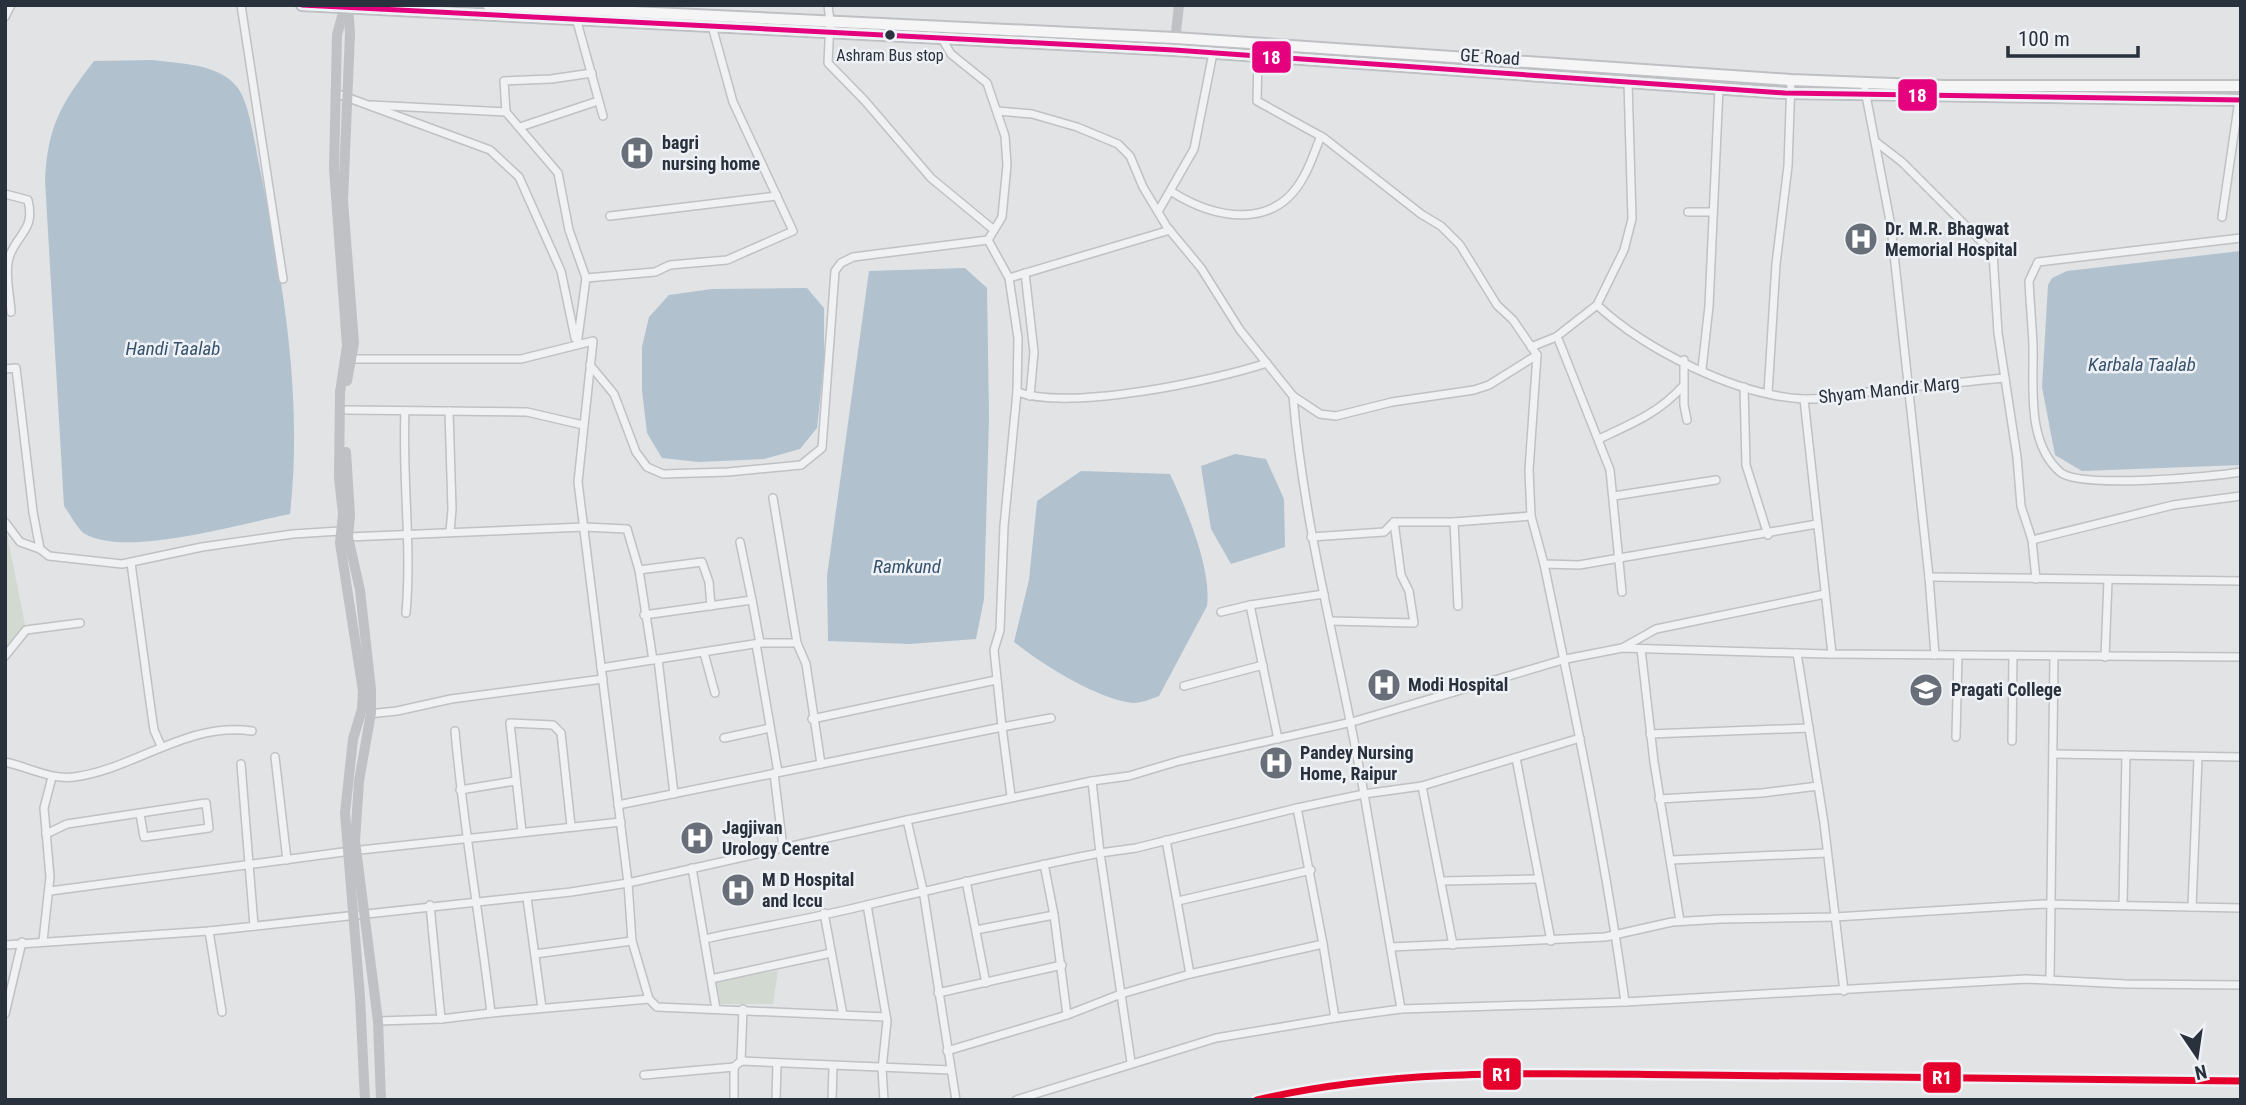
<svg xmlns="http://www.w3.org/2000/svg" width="2246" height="1105" font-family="'Roboto Condensed',sans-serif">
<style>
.green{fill:#d2d9d1}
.water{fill:#b1c1ce}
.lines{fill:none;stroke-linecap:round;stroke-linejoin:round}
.street-casing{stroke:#bfc1c3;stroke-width:10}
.primary-casing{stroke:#bec0c3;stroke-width:14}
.street{stroke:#f0f1f2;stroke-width:7}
.secondary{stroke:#bfc1c5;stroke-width:10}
.primary{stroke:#f5f5f6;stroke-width:10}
.bus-1-casing{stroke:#eef1f5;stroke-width:10}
.bus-1{stroke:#e5007d;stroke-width:5}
.rail-1-casing{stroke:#eef1f5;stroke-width:12}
.rail-1{stroke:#e4002b;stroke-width:7}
.bus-dot{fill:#29313d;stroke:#eef1f5;stroke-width:2.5}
.labels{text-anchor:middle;stroke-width:5;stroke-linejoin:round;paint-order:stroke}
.bus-label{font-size:16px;fill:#29313d;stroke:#eef1f5}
.street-label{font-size:18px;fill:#29313d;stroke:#eef1f5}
.poi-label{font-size:18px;font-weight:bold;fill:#29313d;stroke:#eef1f5;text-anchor:start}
.water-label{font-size:19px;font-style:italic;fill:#37526d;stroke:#eef1f5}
.line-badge{stroke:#eef1f5;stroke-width:2.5}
.badge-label{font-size:19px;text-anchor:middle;font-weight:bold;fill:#fff}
</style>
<rect width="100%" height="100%" fill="#e1e3e5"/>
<!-- green -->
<g class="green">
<polygon points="5,524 26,630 5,662"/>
<polygon points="778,970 773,1004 720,1004 717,983"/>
</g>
<!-- water -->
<g class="water">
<path d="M153 60C180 64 218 63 237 87 249 101 255 145 259 164 283 280 303 396 290 514 243 523 129 557 87 535 78 531 70 514 64 506L45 180C48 125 61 104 94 61Z"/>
<polygon points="2241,251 2241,465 2082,471 2055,455 2042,387 2048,285 2052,278 2067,271"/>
<polygon points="965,268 987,288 989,418 984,599 976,639 910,644 828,641 827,576 869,271"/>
<polygon points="807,288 824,308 824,363 817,428 800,449 764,459 699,462 662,458 647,433 642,390 642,347 649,317 669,295 712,289"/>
<polygon points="1235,454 1266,459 1284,499 1285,547 1231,564 1211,529 1201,466"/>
<path d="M1081 471 1170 474C1186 508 1212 569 1207 606L1159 696C1151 699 1142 703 1133 703 1099 700 1041 664 1014 642L1029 580 1037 501Z"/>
</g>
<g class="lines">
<defs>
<g id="street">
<polyline points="241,5 283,279"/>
<polyline points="828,5 830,21 828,63 865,101 931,178 994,230"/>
<polyline points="5,17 11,5"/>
<polyline points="576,18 603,116"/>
<polyline points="941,37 951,54 987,83 1005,136 1007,165 1002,217 988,240 1009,278 1018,338 1017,392 1004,526 1000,630 994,650 1002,727 1051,718"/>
<polyline points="1865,90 1891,226 1929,577 1935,655"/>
<polyline points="338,94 490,150 519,177 561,271 575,338"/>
<polyline points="371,105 506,112 558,173 569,230 586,278"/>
<polyline points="997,111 1032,114 1077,127 1118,144 1130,156 1143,187 1167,227 1201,268 1240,330 1293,396 1320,414 1336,416 1392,402 1474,390 1489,385 1537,355 1513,320 1497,305 1460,245 1441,226 1421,214 1324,138 1257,101 1258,56"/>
<polyline points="506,112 504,81 551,79 592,73"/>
<polyline points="520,127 598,101"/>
<polyline points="1876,142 1902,162 1993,253 1998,333 2017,457 2021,506 2032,540 2036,579"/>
<path d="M1172 192C1215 219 1275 231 1304 176 1311 164 1315 150 1321 136"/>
<path d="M5 194 28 200C35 230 19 232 10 255 4 269 10 296 11 312"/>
<polyline points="1159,210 1194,149 1213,53"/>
<polyline points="1688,212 1712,212"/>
<polyline points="610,216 777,196"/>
<polyline points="2222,217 2239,100"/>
<path d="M2241 238 2038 262 2029 281C2030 302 2032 324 2033 345 2034 386 2026 442 2060 472 2079 489 2212 477 2241 472"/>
<polyline points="1025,273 1034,352 1030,396"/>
<polyline points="1009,278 1170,230"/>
<path d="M1597 305C1646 350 1735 395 1803 399 1828 400 1853 393 1877 391 1920 386 1962 382 2005 378"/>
<polyline points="1559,341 1610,470 1622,592"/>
<polyline points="577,345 586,278 655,272 670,265 727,260 793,231 733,102 712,26"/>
<polyline points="1531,347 1556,337 1597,305 1624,250 1632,219 1628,82"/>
<polyline points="1537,355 1529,470 1531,516 1544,564 1579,565 1817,524"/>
<polyline points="347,359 521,359 593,341 578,482 628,883 632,941 649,999"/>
<polyline points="1684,360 1684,405 1687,420"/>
<polyline points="590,365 614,394 636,452 647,467 663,474 728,472 801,465 822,448 835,271 841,263 853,257 988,240"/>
<polyline points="5,369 16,368 33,512 40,549"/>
<polyline points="1702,369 1709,306 1719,88"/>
<polyline points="1744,387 1746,465 1768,535"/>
<path d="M1017 392C1071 411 1212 381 1267 363"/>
<polyline points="1768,393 1776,264 1788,166 1791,80"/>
<path d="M1293 396C1304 531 1341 661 1364 794L1422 786 1580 738"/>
<polyline points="1804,399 1832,654"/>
<polyline points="347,410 527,412 583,425"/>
<path d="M405 411C402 479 412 545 406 613"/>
<polyline points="449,411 452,509 450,532"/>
<path d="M1599 439C1631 424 1659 413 1683 386"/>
<polyline points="1614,496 1716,480"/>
<polyline points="5,522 20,542 40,549 49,556 122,564 202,547 293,534 340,531 348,537 584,527 627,529 639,570"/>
<polyline points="1311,537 1384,532 1394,522 1454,522"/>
<polyline points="2032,540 2173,505 2241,496"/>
<polyline points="740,542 752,600"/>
<polyline points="131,563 149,695 154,730 161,746"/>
<polyline points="1929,577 2241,581"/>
<polyline points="1458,606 1454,522 1531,516"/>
<polyline points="1221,612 1250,605"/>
<polyline points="644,615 752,600 760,643"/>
<polyline points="1330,621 1414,623 1409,591 1401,575 1394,522"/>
<polyline points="756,644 778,772"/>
<polyline points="1624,647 1656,629 1825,594"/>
<polyline points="1641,649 1654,762 1680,921"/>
<polyline points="704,653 715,693"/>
<polyline points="1797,653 1824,823 1844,991"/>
<polyline points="5,656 26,630 80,623"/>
<polyline points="2105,657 2108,580"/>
<polyline points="658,659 674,794"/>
<polyline points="653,660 639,570 702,562 709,582 711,606"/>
<polyline points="601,668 760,643 797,643"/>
<polyline points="1184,686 1263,665"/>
<polyline points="368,714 397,711 451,699 603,679"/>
<polyline points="812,719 996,680"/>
<path d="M455 731C463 825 480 919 491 1013L649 999 657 1007 886 1017"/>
<polyline points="1650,734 1809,728"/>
<polyline points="1956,737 1958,655"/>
<polyline points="724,738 770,728"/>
<polyline points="1278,739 1250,605 1324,594"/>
<polyline points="2012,741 2013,655"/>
<polyline points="2053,754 2241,757"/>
<polyline points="275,757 287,860"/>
<polyline points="1516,758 1551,941"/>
<path d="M5 762C28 767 51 780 74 777 135 769 188 721 252 731"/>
<polyline points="241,764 254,926"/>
<polyline points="821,764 1002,727 1011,796"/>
<polyline points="774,773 783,848"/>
<polyline points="1092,781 1129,776 1179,761 1352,722 1566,659 1622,648 1826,654 2241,657"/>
<polyline points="1422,786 1453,945"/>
<polyline points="460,790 515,781"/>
<polyline points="1659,799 1762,793 1818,786"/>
<polyline points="618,805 821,764 806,664 797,643 773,498"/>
<polyline points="1297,808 1364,794 1401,1009"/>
<polyline points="522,832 510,723 553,725 561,733 571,826"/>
<polyline points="46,834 67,824 206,803 209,828 144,837 140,814"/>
<polyline points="1166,840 1190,974"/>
<polyline points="1671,860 1827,853"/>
<polyline points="1044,864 1054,915"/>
<polyline points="692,868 716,1009"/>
<polyline points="966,881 986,983"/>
<polyline points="1441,881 1539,879"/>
<polyline points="50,891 351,851 621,822"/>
<polyline points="527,898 542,1008"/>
<polyline points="1178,901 1311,870"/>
<polyline points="430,905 441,1019"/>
<polyline points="867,905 887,1021 882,1069 884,1100"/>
<polyline points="2123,905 2126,755"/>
<polyline points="2192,907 2198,758"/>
<polyline points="824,913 843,1015"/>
<polyline points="976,930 1054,915 1067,1015"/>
<polyline points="209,931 222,1012"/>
<path d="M704 939C759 927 816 918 871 904 947 886 1023 868 1100 853L1121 994 1190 974 1323 944 1297 808 1136 848 1100 853 1092 781 907 820 923 890 956 1100"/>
<polyline points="43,941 50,877 44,808 52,777"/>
<polyline points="1323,944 1335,1018"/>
<polyline points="5,945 209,931 571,892 628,883 907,820"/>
<polyline points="1391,947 1605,937 1672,922 1721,919 1835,917 2043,904 2241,908"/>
<polyline points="535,954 632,941"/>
<polyline points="711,979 831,953"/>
<polyline points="2050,980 2054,656"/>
<polyline points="938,993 1062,965"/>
<polyline points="1625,1002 2026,979 2126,984 2241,985"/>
<polyline points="5,1014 22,942"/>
<polyline points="378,1021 441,1019 491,1013"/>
<polyline points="947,1051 1067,1015 1121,994 1131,1062"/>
<polyline points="741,1061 743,1009"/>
<polyline points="644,1075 734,1067"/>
<polyline points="734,1100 734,1067 741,1061 950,1070"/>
<polyline points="776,1100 777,1063"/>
<polyline points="832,1100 833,1067"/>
<path d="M1016 1100 1216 1038 1335 1018 1401 1009 1625 1002C1605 855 1574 709 1544 564"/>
</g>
<g id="primary">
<polyline points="302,5 1174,50 1785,93 2241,100"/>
<polyline points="488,5 1175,38 1791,80 1944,86 2241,86"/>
</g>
</defs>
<!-- street casing -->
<use href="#street" class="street-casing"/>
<!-- primary casing -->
<use href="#primary" class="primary-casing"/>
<!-- street -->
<use href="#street" class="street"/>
<!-- secondary -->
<g class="secondary">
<polyline points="345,5 337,35 334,169 347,346 340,392 339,478 343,514 340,543 363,691 362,709 353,739 345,813 360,997 365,1100"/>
<polyline points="1174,50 1179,5"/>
<polyline points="347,381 354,343 343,201 350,33 348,6"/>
<polyline points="346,452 350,515 348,537 360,590 371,689 371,713 359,781 355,841 378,1021 381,1100"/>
</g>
<!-- primary -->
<use href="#primary" class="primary"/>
<defs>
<polyline id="bus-1" points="302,5 1174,50 1785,93 2241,100"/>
</defs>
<!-- bus-1 casing -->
<use href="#bus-1" class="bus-1-casing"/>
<!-- bus-1 -->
<use href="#bus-1" class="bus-1"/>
<defs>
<path id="rail-1" d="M1257 1100C1401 1066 1554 1074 1700 1075 1880 1077 2061 1079 2241 1081"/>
</defs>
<!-- rail-1 casing -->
<use href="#rail-1" class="rail-1-casing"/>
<!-- rail-1 -->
<use href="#rail-1" class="rail-1"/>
</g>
<!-- icons -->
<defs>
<symbol id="hospital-disc" viewBox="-11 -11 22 22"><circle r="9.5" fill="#696f78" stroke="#eef1f5"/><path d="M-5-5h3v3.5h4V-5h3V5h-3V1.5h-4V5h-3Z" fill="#fff"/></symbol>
<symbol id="university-disc" viewBox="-11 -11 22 22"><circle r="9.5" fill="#696f78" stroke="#eef1f5"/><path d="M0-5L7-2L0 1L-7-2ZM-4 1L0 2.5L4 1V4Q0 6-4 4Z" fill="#fff"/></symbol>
</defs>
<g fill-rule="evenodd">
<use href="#hospital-disc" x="618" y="134" width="38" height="38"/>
<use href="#hospital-disc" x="1842" y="220" width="38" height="38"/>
<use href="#hospital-disc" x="1365" y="666" width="38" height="38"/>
<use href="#university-disc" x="1907" y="671" width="38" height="38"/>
<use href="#hospital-disc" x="1257" y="744" width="38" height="38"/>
<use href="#hospital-disc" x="678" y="819" width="38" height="38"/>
<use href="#hospital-disc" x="719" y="871" width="38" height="38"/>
</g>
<!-- markers -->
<circle class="bus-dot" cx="890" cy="35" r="6"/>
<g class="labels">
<!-- bus labels -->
<g class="bus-label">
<text x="890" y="61">Ashram Bus stop</text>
</g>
<!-- street labels -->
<g class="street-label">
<text transform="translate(1490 57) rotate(4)" y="6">GE Road</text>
<text transform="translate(1889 390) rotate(-6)" y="6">Shyam Mandir Marg</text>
</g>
<!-- poi labels -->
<g class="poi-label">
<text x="662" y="149">bagri<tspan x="662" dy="21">nursing home</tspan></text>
<text x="1885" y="235">Dr. M.R. Bhagwat<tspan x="1885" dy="21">Memorial Hospital</tspan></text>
<text x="1408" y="691">Modi Hospital</text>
<text x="1951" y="696">Pragati College</text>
<text x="1300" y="759">Pandey Nursing<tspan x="1300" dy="21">Home, Raipur</tspan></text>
<text x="722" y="834">Jagjivan<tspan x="722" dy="21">Urology Centre</tspan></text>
<text x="762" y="886">M D Hospital<tspan x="762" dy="21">and Iccu</tspan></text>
</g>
<!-- water labels -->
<g class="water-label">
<text x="173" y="355">Handi Taalab</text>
<text x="2142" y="371">Karbala Taalab</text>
<text x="907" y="573">Ramkund</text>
</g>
</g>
<g class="line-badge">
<rect x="1251" y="40" width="41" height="34" rx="7" fill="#e5007d"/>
<rect x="1897" y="78" width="41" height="34" rx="7" fill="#e5007d"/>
<rect x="1482" y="1057" width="40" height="34" rx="7" fill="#e4002b"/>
<rect x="1922" y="1061" width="40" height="33" rx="7" fill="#e4002b"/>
</g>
<g class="badge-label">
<text x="1271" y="64">18</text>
<text x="1917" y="102">18</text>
<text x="1502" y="1081">R1</text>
<text x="1942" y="1084">R1</text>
</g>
<!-- border -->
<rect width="2246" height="1105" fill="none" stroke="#29313d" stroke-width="14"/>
<!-- north arrow -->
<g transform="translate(2197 1056) rotate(167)" stroke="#eef1f5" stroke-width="5" paint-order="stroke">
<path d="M0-5L12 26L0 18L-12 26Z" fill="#29313d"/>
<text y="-10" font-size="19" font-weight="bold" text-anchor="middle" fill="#29313d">N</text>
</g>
<!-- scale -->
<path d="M2008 46v10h130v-10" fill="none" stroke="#29313d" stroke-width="3.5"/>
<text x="2018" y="46" font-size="21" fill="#29313d" stroke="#eef1f5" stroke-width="5" paint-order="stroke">100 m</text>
</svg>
